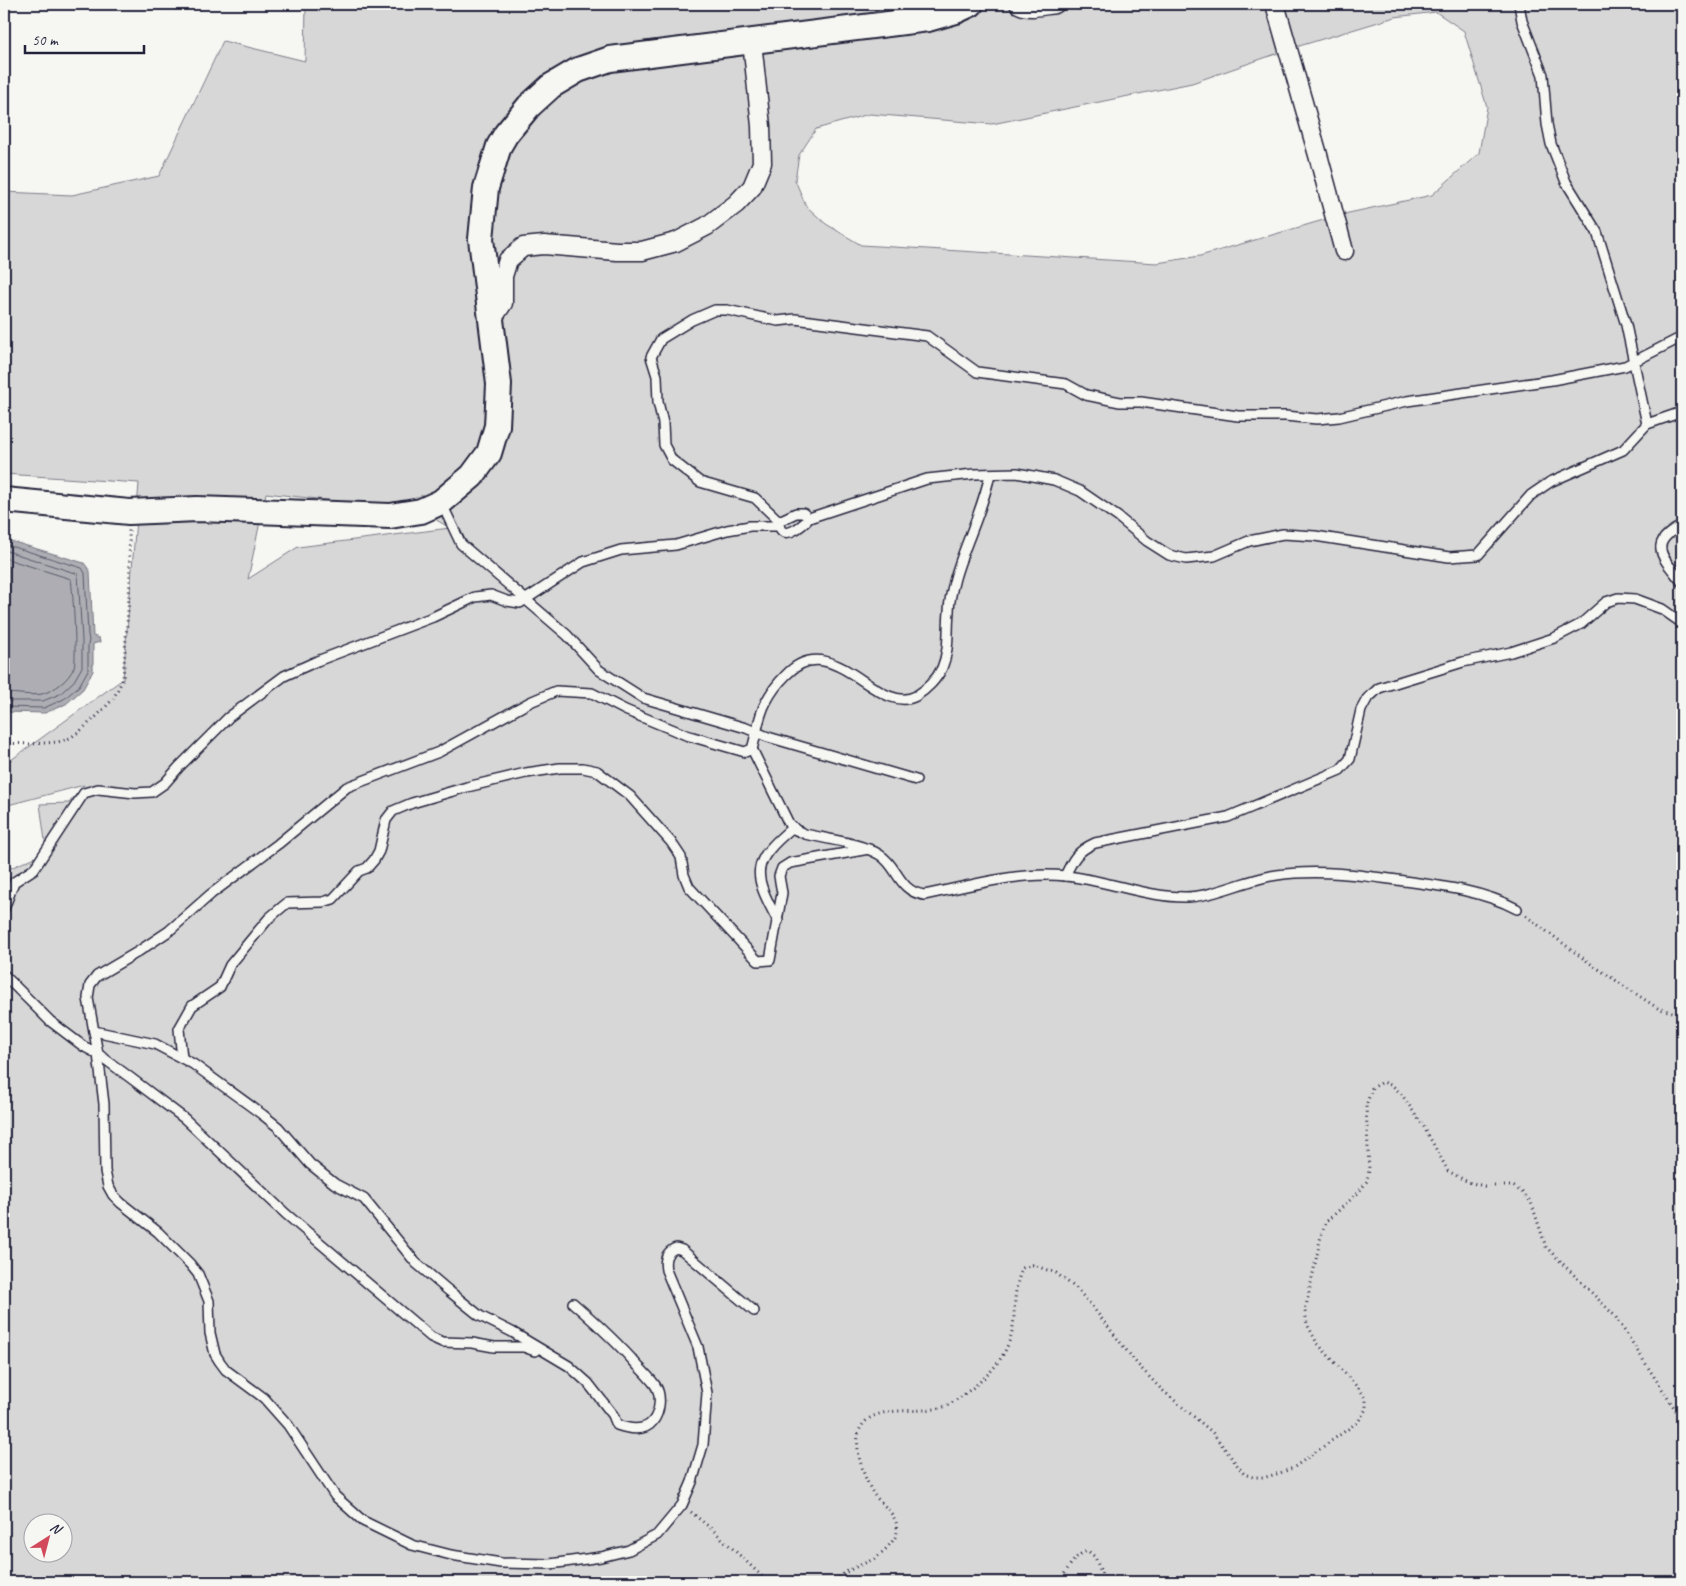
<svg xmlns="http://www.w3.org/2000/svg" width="1686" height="1586" font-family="Caveat,sans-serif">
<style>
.green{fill:#d7d7d7;stroke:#7c7c89;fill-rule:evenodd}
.water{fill:#adadb3;stroke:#757583}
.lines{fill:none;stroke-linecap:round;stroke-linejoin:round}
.shore{stroke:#5a5a6b;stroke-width:1}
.lane-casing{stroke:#22223b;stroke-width:12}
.street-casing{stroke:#22223b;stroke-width:21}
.secondary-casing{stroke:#22223b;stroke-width:28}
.path{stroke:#22223b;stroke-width:3;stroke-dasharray:1 4;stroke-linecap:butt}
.lane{stroke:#f6f6f2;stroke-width:9}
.street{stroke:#f6f6f2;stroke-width:18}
.secondary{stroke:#f6f6f2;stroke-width:24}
</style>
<rect width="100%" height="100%" fill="#f6f6f2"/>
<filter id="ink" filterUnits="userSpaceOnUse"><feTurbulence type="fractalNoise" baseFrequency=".02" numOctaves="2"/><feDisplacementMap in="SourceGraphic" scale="10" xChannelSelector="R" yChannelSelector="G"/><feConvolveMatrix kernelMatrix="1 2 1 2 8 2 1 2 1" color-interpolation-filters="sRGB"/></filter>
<g filter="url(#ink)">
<!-- green -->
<path class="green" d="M306 4H1682V1582H4V871L42 854 46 848 40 804 69 803 84 785 8 805 4 803V765L123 679 139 483 4 474V192L72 195 159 176 223 41 305 61ZM1436 12 1464 31 1487 107 1479 153 1432 195 1344 214 1200 256 1157 263 861 245 826 224 806 206 795 180 799 155 816 129 869 114 992 124 1192 83 1296 47 1395 17ZM266 493 421 511 450 528 298 547 248 579ZM32 1524H62V1554H32Z"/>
<!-- water -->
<polygon class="water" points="4,539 84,563 90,571 93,636 99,638 100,642 93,644 93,671 83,689 66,704 45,713 4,712"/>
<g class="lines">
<!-- shore -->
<g class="shore">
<polyline points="4,544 82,568 85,573 88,635 89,640 88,645 88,670 79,686 64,699 44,708 4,707"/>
<polyline points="4,550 78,574 82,640 82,667 74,681 60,694 43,701 4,701"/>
<path d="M4 558 71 579C73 590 77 659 74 667 69 680 55 690 42 694 31 696 16 693 4 693"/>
</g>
<defs>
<g id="lane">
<polyline points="1519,4 1522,21 1543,75 1547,124 1551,144 1566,182 1597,232 1626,325 1647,424"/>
<polyline points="441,502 461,544 567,635 599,670 643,698 746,728 768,737 916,780"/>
<path d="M796 513H803L809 518C802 527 779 544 779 521Z"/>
<polyline points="809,518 927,479 974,474 1017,473 1054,480 1080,491 1118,517 1147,541 1169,555 1186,559 1214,556 1249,541 1283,534 1315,536 1449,557 1478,555 1531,495 1550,482 1623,450 1647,424 1682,412"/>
<polyline points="779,521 755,498 700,482 672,460 664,445 663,423 658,402 657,376 651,357 661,339 692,320 715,310 727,310 778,321 795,319 927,336 977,372 1066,384 1086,395 1120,402 1141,402 1238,416 1285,416 1317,419 1339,417 1407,401 1552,380 1625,366 1682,337"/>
<path d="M1682 526C1645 543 1664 559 1682 582"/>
<path d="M752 749 789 824 796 830 805 834C826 839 861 843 880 855 898 866 898 891 924 895 970 886 1019 871 1066 876 1106 880 1145 897 1185 897 1214 897 1246 879 1277 875 1319 869 1362 875 1404 881 1442 886 1483 891 1517 909"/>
<path d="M1065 876C1073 859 1077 851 1095 843L1228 817 1340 770 1350 759 1361 710 1367 699 1379 688 1463 662 1511 652 1554 638 1581 624 1606 602 1618 598 1635 599 1662 609 1682 623"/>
<polyline points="4,909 14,882 34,869 84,793 98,789 135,793 152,792 165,783 179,767 229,717 284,676 317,661 433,617 475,597 491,595 507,601 520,603 583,562 621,550 676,545 727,530 750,526 779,526"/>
<path d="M778 921C752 873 750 863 793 827"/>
<polyline points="4,975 50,1021 83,1046 98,1054 128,1076 185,1119 286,1214 431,1337 442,1342 472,1343 494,1347 524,1347 535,1351"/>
<path d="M94 1031 155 1044 193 1064 263 1115 278 1127 310 1164 335 1184 364 1199 416 1263 449 1291 480 1316 512 1332 569 1366 588 1383 613 1415 617 1425C629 1429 645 1432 653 1421 660 1412 662 1395 655 1385 650 1378 643 1371 637 1365 617 1342 595 1322 573 1303"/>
<polyline points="182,1058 179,1029 192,1006 220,987 230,965 269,918 287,903 323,902 333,899 359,871 367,868 374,860 379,851 386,820 393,811 412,803 467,787 526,773 560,768 583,768 597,771 630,796 671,842 681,857 684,875 689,887 758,961 770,960 782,893 779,876 782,868 790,863 869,849"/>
<path d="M754 1311 682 1250 676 1248C666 1252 664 1259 666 1270L698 1347 707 1393 703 1445 692 1482 682 1505 657 1535 629 1550 601 1557 550 1564 501 1563 451 1555 412 1545 363 1521 335 1496 288 1425 264 1398 226 1370 220 1362 215 1354 210 1333 209 1301 198 1274 190 1264 158 1232 121 1203 113 1195 108 1186 105 1171 104 1104 98 1054 88 998 90 985 97 976 136 953 169 931 211 894 278 844 347 787 439 752 530 702 556 691 592 693 625 710 686 735 745 752 752 749C757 733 758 717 766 702 771 692 778 683 786 675 833 626 877 717 916 696 926 690 937 679 942 668 950 649 947 632 949 612 949 601 952 589 955 578 965 543 983 510 990 474"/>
</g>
<g id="street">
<path d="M1019 4C1029 10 1044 5 1055 4"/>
<polyline points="1275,4 1318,155 1344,251"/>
<polyline points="491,321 503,303 503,276 508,260 523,247 544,245 617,251 642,251 676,242 707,226 736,204 752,187 762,163 761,126 752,42"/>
</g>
<polyline id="secondary" points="4,500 129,512 197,509 390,516 421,511 441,502 472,476 489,453 497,426 499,384 481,239 486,188 499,146 506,134 529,106 551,86 578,70 610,59 928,19 956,11 971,4"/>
</defs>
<!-- lane casing -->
<use href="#lane" class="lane-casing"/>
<!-- street casing -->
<use href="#street" class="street-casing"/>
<!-- secondary casing -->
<use href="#secondary" class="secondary-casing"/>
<!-- path -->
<g class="path">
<polyline points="4,743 30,744 58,742 70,738 80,731 97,716 113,699 123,679 130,582 129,530"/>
<polyline points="1526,916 1591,964 1659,1009 1682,1014"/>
<polyline points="691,1512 714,1531 768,1582"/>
<path d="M836 1582C842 1570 866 1564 877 1557 882 1553 887 1548 891 1543 894 1539 897 1536 897 1530 898 1516 883 1505 875 1496 865 1482 851 1444 861 1427 876 1402 922 1416 946 1406 957 1401 978 1384 986 1376 1003 1360 1013 1340 1014 1316 1015 1300 1015 1283 1023 1268L1033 1265 1056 1273 1076 1288 1091 1305 1138 1365 1161 1389 1212 1432 1244 1474 1253 1477H1266L1280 1473 1293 1468 1358 1422 1366 1409V1400L1361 1391 1317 1343 1307 1324 1305 1311 1321 1236 1326 1222 1358 1193 1367 1181 1369 1170 1366 1106 1372 1088 1383 1082 1393 1086 1402 1095 1424 1127 1448 1171 1468 1182 1484 1186H1513L1523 1193 1531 1202 1546 1247 1615 1316 1682 1420"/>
<path d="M1059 1582C1067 1571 1074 1554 1088 1551L1095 1557 1105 1582"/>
</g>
<!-- lane -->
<use href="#lane" class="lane"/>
<!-- street -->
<use href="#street" class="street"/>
<!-- secondary -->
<use href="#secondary" class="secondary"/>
</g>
</g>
<!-- margin -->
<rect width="1686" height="1586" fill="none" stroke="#f6f6f2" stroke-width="20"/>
<rect x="10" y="10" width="1666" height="1566" fill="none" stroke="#22223b" stroke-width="2" filter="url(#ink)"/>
<!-- north arrow -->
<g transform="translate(48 1538) rotate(36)"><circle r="24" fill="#f6f6f2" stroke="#a1a1a9"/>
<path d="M0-4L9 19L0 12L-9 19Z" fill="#d1495b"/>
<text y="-8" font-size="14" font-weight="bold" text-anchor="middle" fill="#22223b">N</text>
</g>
<!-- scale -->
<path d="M25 45v8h119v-8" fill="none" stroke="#22223b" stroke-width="2.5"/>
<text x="32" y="45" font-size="15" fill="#22223b" stroke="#f6f6f2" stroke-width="4" paint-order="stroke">50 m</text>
</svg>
